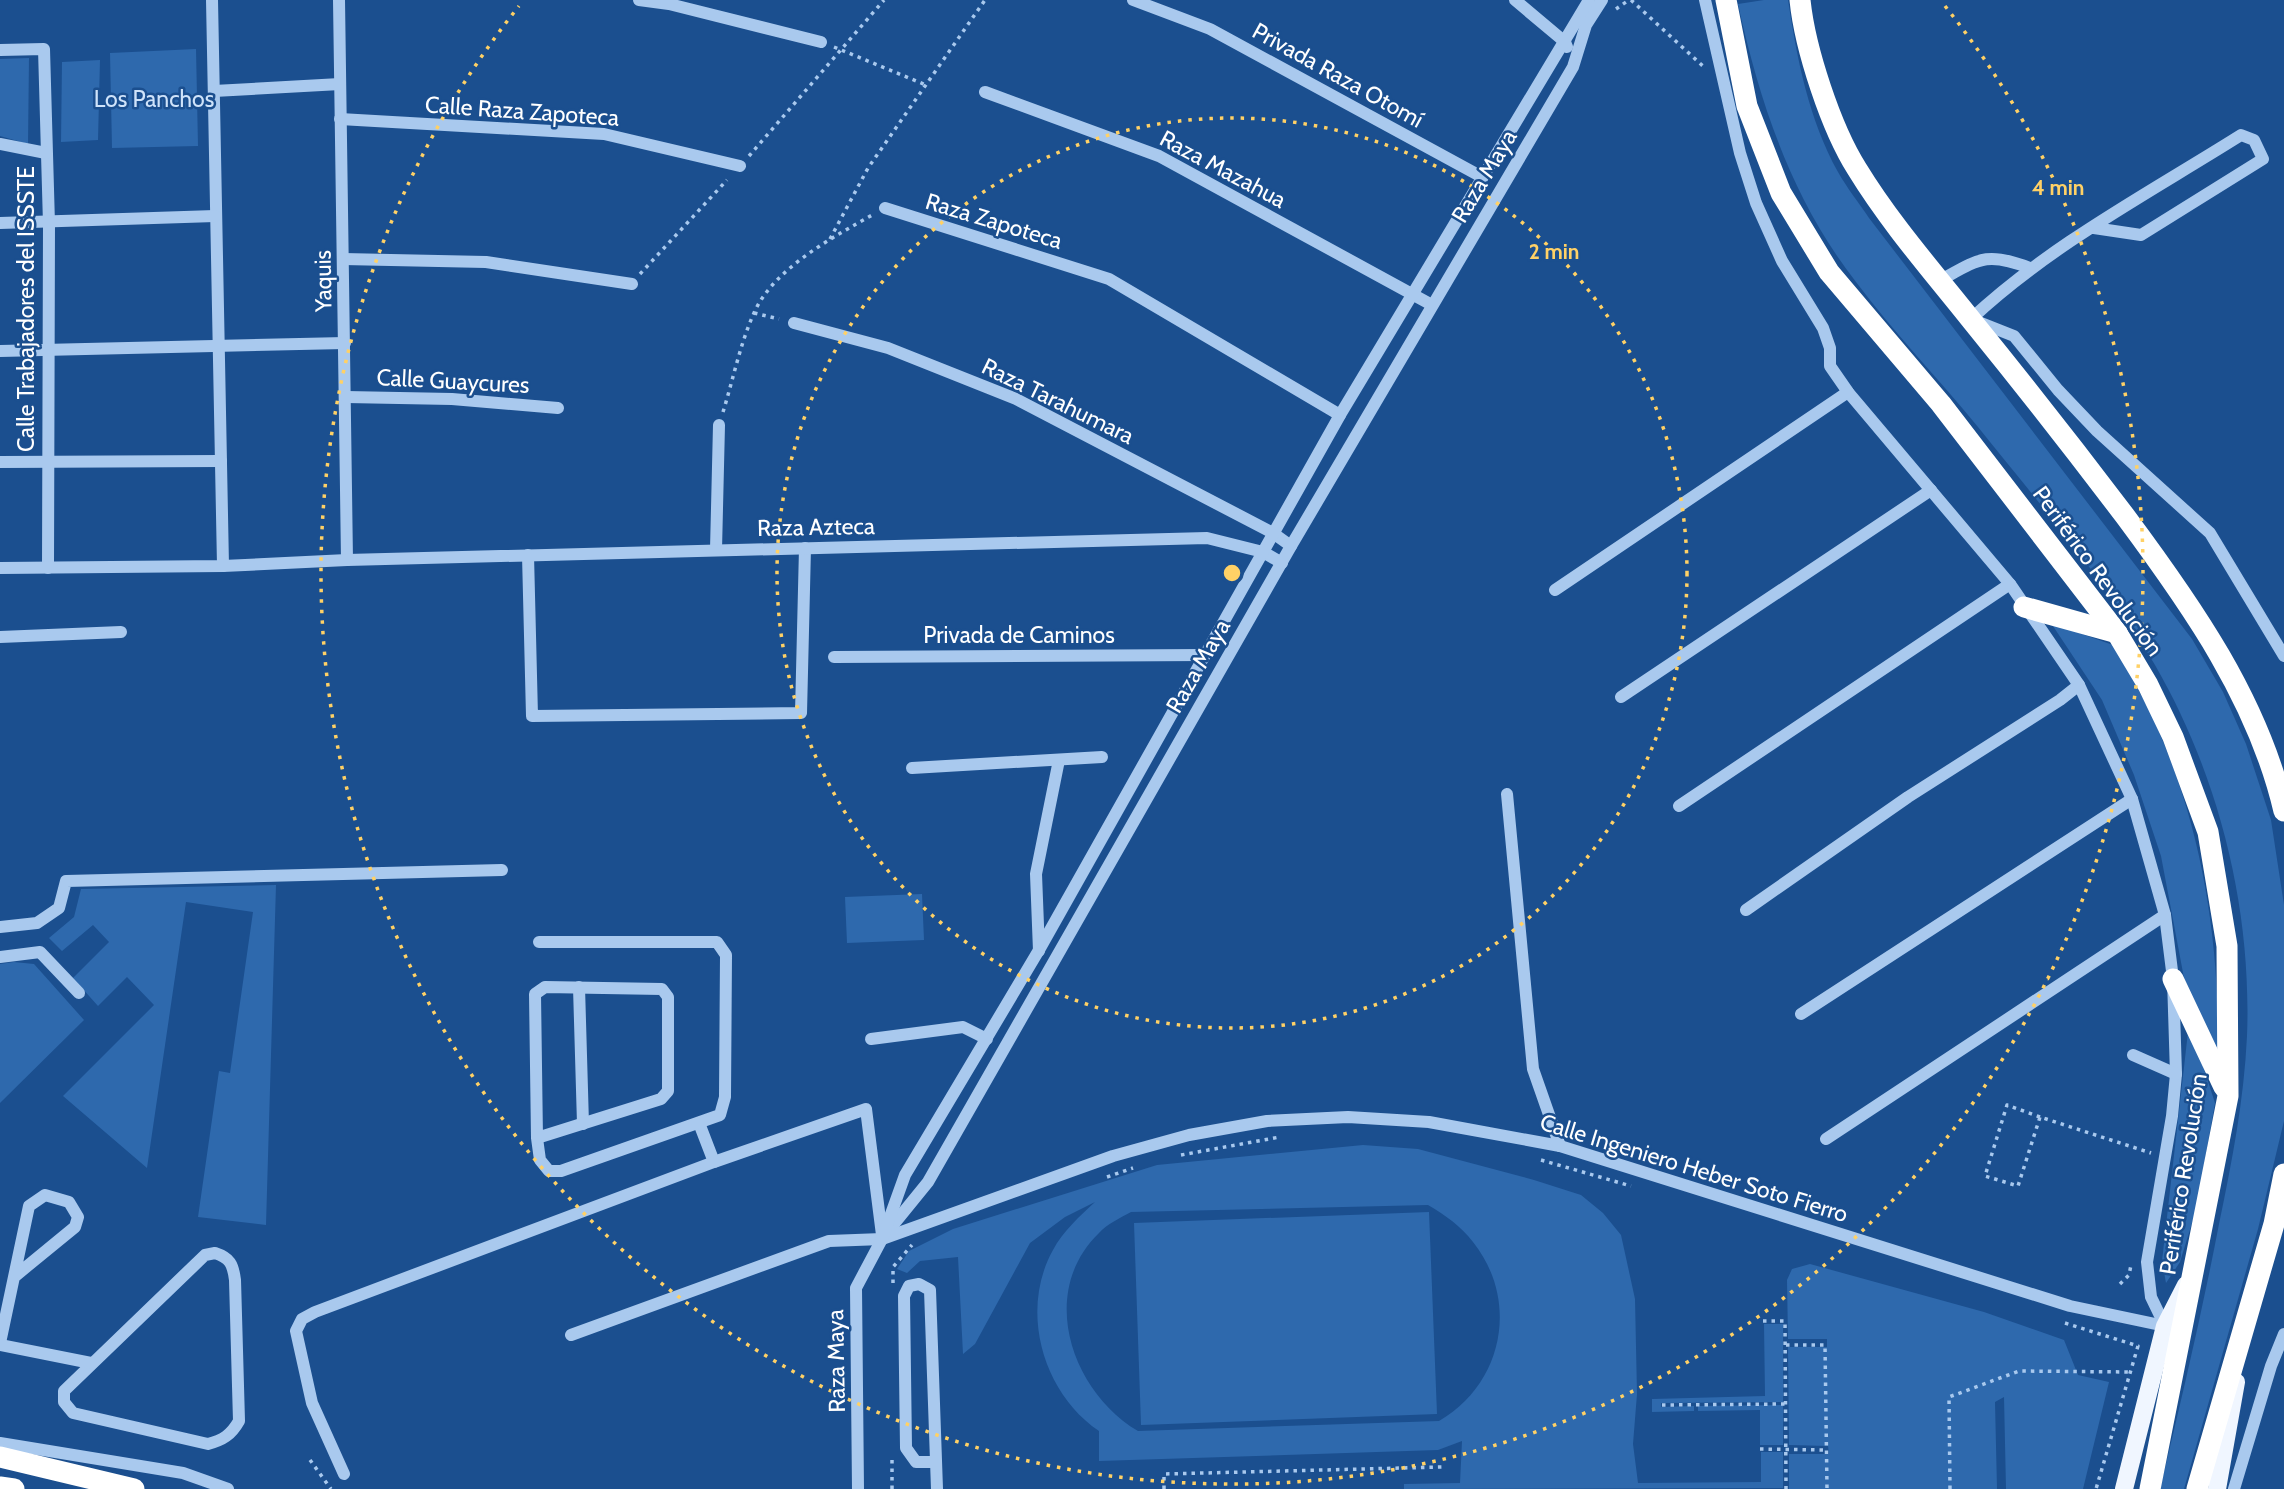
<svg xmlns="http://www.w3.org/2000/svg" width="2284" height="1489" font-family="Cabin,sans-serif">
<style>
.green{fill:#2e69ad;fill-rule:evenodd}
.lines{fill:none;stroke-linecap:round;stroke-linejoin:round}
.path{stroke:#a9c9ee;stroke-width:3.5;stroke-dasharray:3.5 5;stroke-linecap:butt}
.minor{stroke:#a9c9ee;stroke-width:12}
.major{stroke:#f0f6ff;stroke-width:18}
.highway{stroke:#fff;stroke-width:21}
.ring{fill:none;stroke:#ffd166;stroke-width:3.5;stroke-dasharray:3.5 7}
.labels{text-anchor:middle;stroke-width:5;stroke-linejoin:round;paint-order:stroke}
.street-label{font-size:23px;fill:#fff;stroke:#1b4f8f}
.park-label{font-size:23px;fill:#cfe3fa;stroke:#1b4f8f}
.centre{fill:#ffd166;stroke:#1b4f8f;stroke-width:3.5}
.ring-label{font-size:21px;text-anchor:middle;font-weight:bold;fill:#ffd166;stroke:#1b4f8f;stroke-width:5;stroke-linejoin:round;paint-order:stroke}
</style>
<rect width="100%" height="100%" fill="#1b4f8f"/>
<!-- green -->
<g class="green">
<path d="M1764 0H1788C1797 59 1809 120 1838 172 1847 188 1859 203 1869 218L2192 639 2223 692 2246 744 2271 820 2284 905V1121L2258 1229 2184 1489H2160C2181 1401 2202 1313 2219 1224 2232 1161 2244 1100 2247 1036 2252 908 2219 776 2155 665 2106 581 2039 503 1978 427 1938 378 1894 333 1856 282 1792 200 1760 104 1738 4Z"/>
<polygon points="196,49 198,146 112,148 110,53"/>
<polygon points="29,58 28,144 0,136 0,59"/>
<polygon points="100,60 98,140 61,142 62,62"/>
<path d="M2051 623 2113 645C2127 671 2144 697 2156 725 2203 830 2220 944 2218 1059L2184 978 2161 856 2134 775 2102 700Z"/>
<polygon points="276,885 266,1225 198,1217 219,1071 230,1073 253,912 186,902 147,1168 63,1096 154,1005 127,977 98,1006 73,978 109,942 93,925 62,951 49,938 74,917 81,889"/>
<polygon points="922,894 924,940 847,943 845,897"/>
<polygon points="14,962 34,964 84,1020 0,1103 0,964"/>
<polygon points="2189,1023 2215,1103 2196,1210 2180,1262 2166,1283 2162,1261"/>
<path d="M1363 1145 1418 1149 1534 1180 1581 1195 1603 1213 1621 1235 1635 1299 1637 1394 1633 1444 1638 1483 1761 1482V1452H1783V1488L1404 1489V1484L1460 1483 1462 1441 1438 1450 1099 1461V1431C1043 1393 1019 1311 1053 1250 1063 1231 1080 1216 1095 1202L1065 1217 1030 1243 975 1344 963 1354 958 1257 920 1261 907 1273 897 1269 909 1251 953 1229 1157 1165ZM1428 1205C1445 1215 1461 1226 1473 1242 1520 1301 1503 1384 1439 1421L1138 1431C1072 1392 1037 1293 1099 1233 1107 1224 1120 1218 1131 1212Z"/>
<polygon points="1429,1212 1437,1414 1141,1425 1134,1223"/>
<polygon points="1810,1264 1984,1312 2064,1340 2078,1375 2109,1382 2083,1489 2006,1489 2004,1397 1995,1402 1997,1489 1789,1489 1789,1454 1829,1454 1828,1446 1789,1445 1788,1347 1827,1347 1827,1339 1788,1339 1787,1280 1792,1269"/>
<polygon points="1764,1324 1783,1324 1783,1402 1661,1403 1661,1407 1694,1406 1694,1411 1652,1412 1652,1399 1765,1396"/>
<polygon points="1783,1405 1783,1445 1760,1445 1760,1410 1698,1411 1698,1406"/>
</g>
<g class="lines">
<!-- path -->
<g class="path">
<polyline points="1631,0 1705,68"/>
<polyline points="1616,9 1629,0"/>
<polyline points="834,47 926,85"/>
<polyline points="749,156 884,0"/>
<polyline points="830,239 868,168 985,0"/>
<polyline points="640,274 727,180"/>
<polyline points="754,313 779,319"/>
<path d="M723 412C733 380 740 344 754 313 773 269 833 237 874 214"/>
<polyline points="2040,1117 2007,1105 1985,1176 2018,1186 2040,1117 2151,1153"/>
<polyline points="1181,1155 1280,1137"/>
<polyline points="1541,1160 1631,1186"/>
<polyline points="1107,1177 1133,1168"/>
<polyline points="893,1283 893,1267 912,1245"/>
<polyline points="2120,1284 2129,1275 2131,1265"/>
<polyline points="1763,1321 1785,1321 1786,1489"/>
<polyline points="2065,1323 2138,1346 2096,1489"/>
<polyline points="1786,1345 1825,1345 1827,1489"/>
<polyline points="1662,1405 1785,1404"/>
<polyline points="1760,1449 1827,1450"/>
<polyline points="310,1460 331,1489"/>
<polyline points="892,1489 892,1455"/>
<polyline points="1164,1489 1164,1474 1442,1467"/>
<polyline points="1950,1489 1949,1397 2019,1371 2130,1372"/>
</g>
<!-- minor -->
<g class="minor">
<polyline points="212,0 223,566"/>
<polyline points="339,0 347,560"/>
<polyline points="639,0 669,4 821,42"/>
<polyline points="1133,0 1210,29 1482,177"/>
<polyline points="1515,0 1565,42 1567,47"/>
<polyline points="1705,0 1740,153 1756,203 1782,261 1823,328 1830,348 1830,366 1848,392 2010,584 2079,685 2132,799 2165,915 2173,979 2176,1074 2172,1116 2147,1262 2151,1297 2165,1326"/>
<polyline points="0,50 44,49 49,224 48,568"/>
<polyline points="214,91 340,84"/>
<polyline points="985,92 1159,156 1432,305"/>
<polyline points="340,119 604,134 740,166"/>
<polyline points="0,144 46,153"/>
<polyline points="885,208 1109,279 1340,415"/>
<polyline points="0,223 215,216"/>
<path d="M2094 228 2141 235 2263 159 2254 140 2241 135C2149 193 2050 245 1971 319L2014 336 2058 390 2097 431 2210 533 2284 656"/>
<polyline points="343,259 486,262 632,284"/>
<path d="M1939 281C1979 259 1986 251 2030 268"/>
<polyline points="794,323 888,348 1016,399 1273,533 1291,546"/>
<polyline points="0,351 345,343"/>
<polyline points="346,397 452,399 558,408"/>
<polyline points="0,462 221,461"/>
<polyline points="716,550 719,425"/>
<polyline points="528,555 532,716 801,713 805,548"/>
<polyline points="0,568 223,566 347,560 1207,538 1263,552 1282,563"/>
<polyline points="1555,590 1848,392"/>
<polyline points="0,637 121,632"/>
<polyline points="834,657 1205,655"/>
<polyline points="1621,697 1931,490"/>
<polyline points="912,768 1102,757"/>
<polyline points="1507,794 1533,1069 1560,1146"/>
<polyline points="1679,806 2010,584"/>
<polyline points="1746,910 1908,797 2060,700 2079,685"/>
<polyline points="0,927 37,923 59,908 66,881 502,870"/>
<polyline points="1039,951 1036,874 1059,760"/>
<polyline points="0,957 40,952 79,993"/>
<polyline points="579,987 583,1124"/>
<polyline points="1801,1014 2132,799"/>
<polyline points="871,1039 963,1027 987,1039"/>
<polyline points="2133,1055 2176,1074"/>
<polyline points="699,1123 714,1162"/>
<polyline points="537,1138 661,1099 668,1091 668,997 662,989 545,987 535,994 537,1138 540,1160 549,1171 561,1171 720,1115 725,1097 726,955 717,942 539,942"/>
<polyline points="1826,1139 2165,915"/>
<polyline points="889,1230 928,1182 1291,546 1573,67 1586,25 1602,0"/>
<path d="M215 1253C230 1258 233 1264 235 1280L239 1421C231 1435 223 1440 208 1444L73 1413 64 1402V1391L205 1255Z"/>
<polyline points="571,1335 829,1241 882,1239 1113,1156 1189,1135 1267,1121 1348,1117 1429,1122 1560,1146 2070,1306 2165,1326"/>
<polyline points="0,1343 29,1206 45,1195 69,1202 78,1217 75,1227 14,1277"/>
<polyline points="0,1345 91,1363"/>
<polyline points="0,1443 183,1473 228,1489"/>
<polyline points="935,1462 916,1462 906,1448 904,1296 909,1286 919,1284 930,1290 937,1489"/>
<polyline points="344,1474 312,1403 296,1331 302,1319 315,1312 714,1162 866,1109 882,1235"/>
<polyline points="858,1489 856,1288 882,1239 905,1175 1039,950 1340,415 1589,0"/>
<polyline points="2234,1489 2271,1366 2284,1334"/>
</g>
<!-- major -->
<g class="major">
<polyline points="2124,1489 2165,1326 2186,1285"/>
<polyline points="2217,1489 2236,1382"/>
</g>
<!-- highway -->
<g class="highway">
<polyline points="1726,0 1747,106 1781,193 1829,272 1941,404 2117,633 2148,685 2173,737 2208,832 2227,946 2228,1096 2150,1489"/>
<path d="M1800 0C1805 49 1831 128 1857 169 1890 223 1933 272 1972 321 2024 385 2075 450 2125 516 2192 606 2258 700 2284 811"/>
<polyline points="2024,607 2117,633"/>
<polyline points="2173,979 2224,1087"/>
<polyline points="0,1457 134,1489"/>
<polyline points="0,1487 14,1489"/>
<polyline points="2197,1489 2274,1224 2284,1174"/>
</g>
</g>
<!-- distance rings -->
<g class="ring">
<circle cx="1232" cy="573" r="455"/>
<path d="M1945 6A911 911 0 1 1 519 6"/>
</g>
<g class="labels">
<!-- street labels -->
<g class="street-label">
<text transform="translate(1338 75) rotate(29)" y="8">Privada Raza Otomí</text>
<text transform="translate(522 111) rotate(4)" y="8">Calle Raza Zapoteca</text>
<text transform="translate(1223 169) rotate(28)" y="8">Raza Mazahua</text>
<text transform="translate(1484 176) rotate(-59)" y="8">Raza Maya</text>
<text transform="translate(994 221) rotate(17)" y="8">Raza Zapoteca</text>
<text transform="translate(323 281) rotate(-91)" y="8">Yaquis</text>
<text transform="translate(26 309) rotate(-90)" y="8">Calle Trabajadores del ISSSTE</text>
<text transform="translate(453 381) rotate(3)" y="8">Calle Guaycures</text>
<text transform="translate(1058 401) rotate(26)" y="8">Raza Tarahumara</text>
<text transform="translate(816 527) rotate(-1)" y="8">Raza Azteca</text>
<text transform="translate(2098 571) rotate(54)" y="8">Periférico Revolución</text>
<text x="1019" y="643">Privada de Caminos</text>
<text transform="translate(1198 666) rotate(-60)" y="8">Raza Maya</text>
<text transform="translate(1694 1168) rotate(17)" y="8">Calle Ingeniero Heber Soto Fierro</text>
<text transform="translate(2183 1174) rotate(-81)" y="8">Periférico Revolución</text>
<text transform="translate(836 1361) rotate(-91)" y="8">Raza Maya</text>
</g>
<!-- park labels -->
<g class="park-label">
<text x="154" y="107">Los Panchos</text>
</g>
</g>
<circle cx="1232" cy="573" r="10" class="centre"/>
<g class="ring-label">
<text x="2058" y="195">4 min</text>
<text x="1554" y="259">2 min</text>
</g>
</svg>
